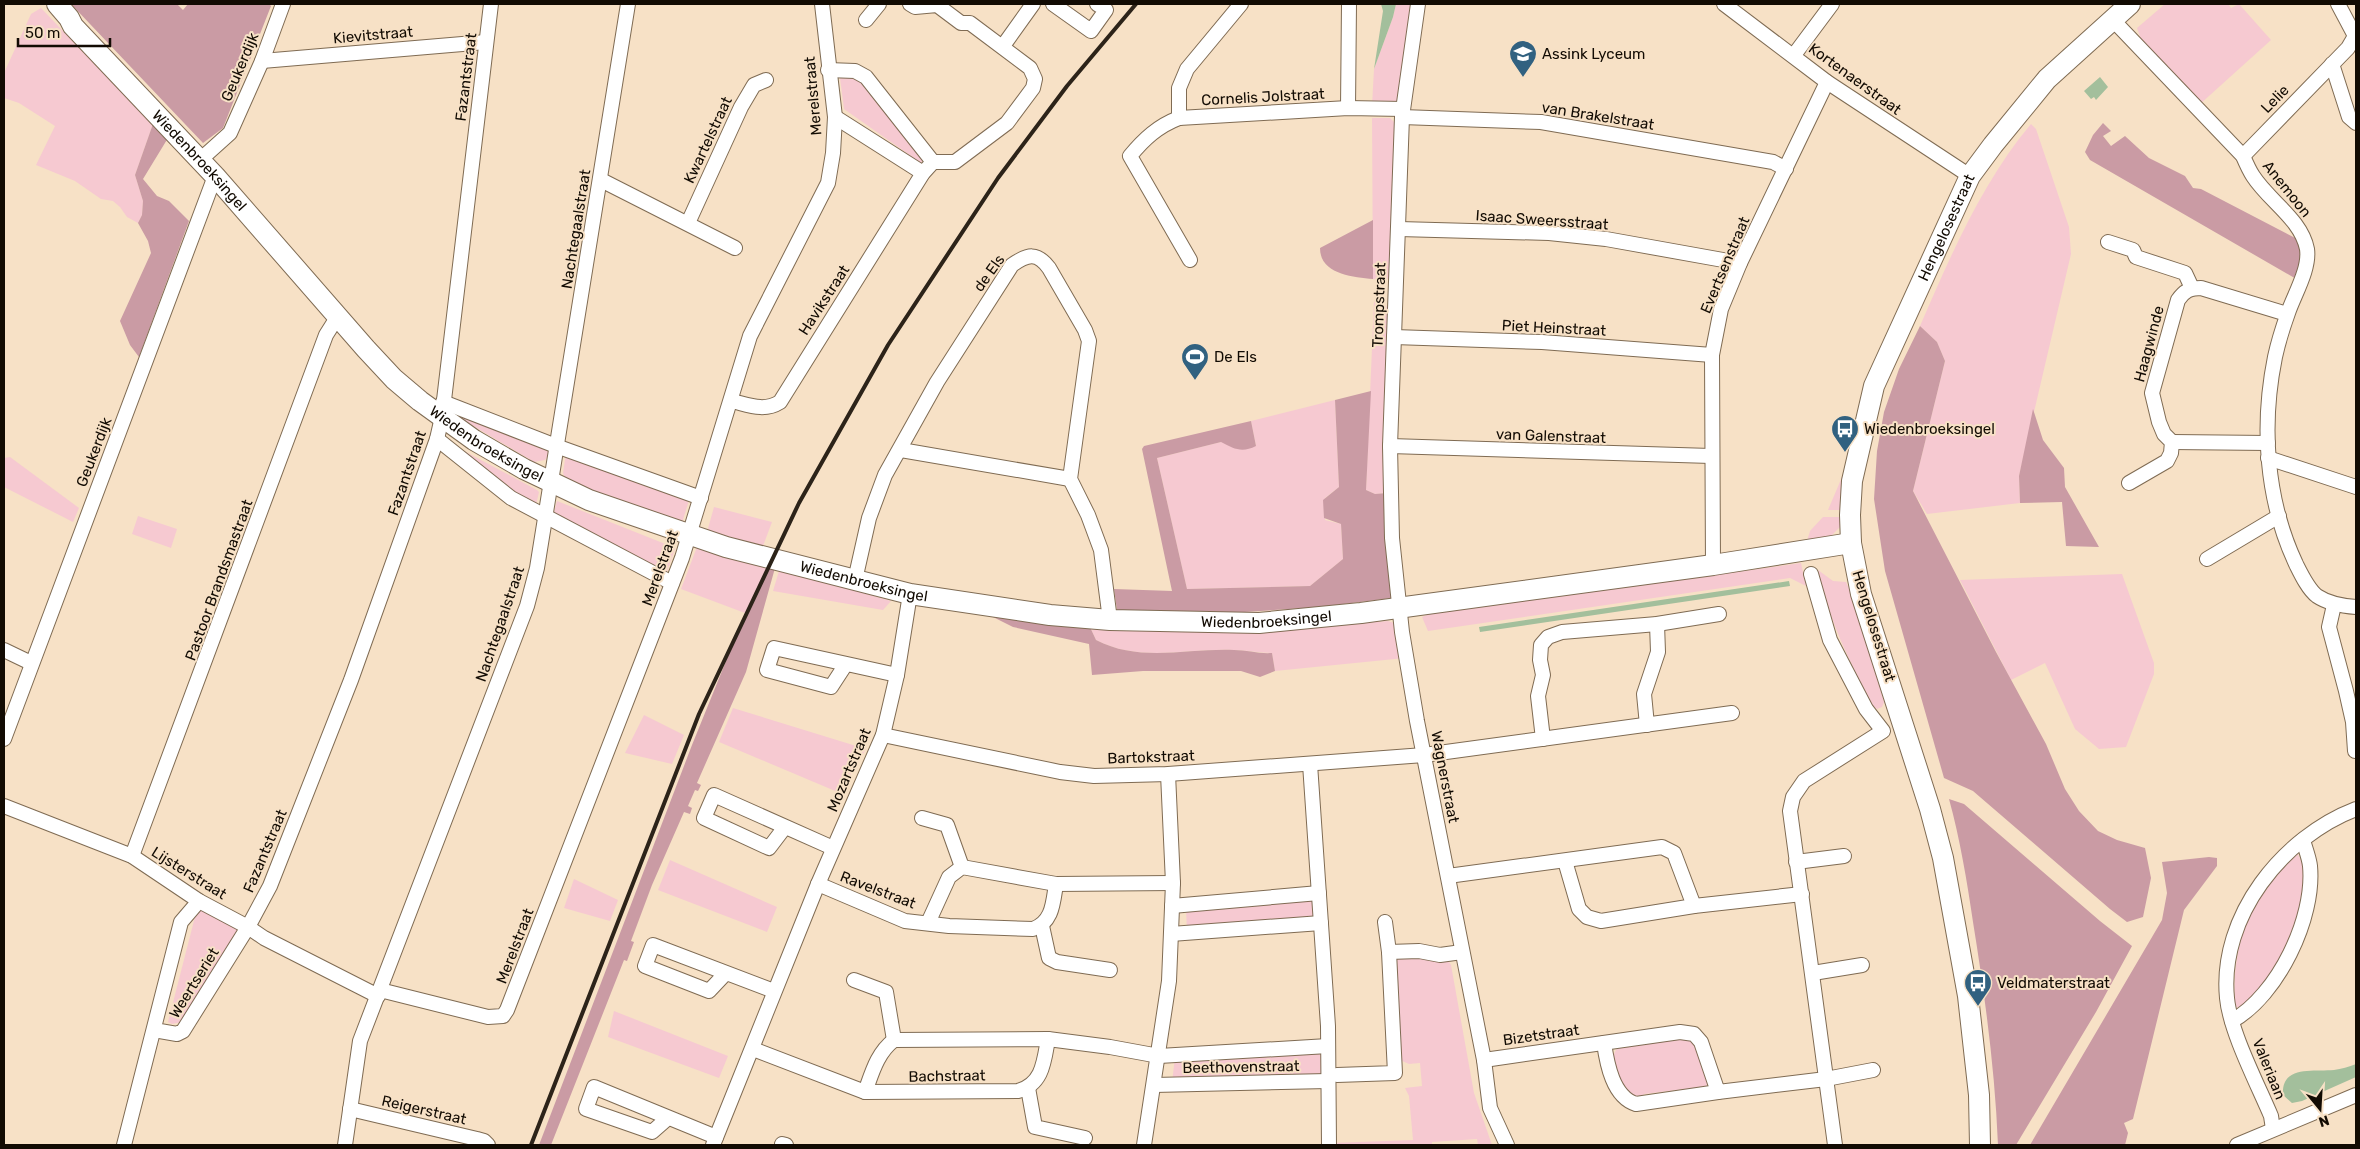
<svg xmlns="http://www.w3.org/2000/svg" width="2360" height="1149" font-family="Rubik,sans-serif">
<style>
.green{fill:#f6c9d1}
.forest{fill:#ca9ba4}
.water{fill:#a3bf9c}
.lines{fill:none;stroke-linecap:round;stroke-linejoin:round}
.street-casing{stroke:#7f6b53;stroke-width:16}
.secondary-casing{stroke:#7f6b53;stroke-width:22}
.street{stroke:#fff;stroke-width:14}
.secondary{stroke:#fff;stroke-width:20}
.rail{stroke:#2c2319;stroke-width:4}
.labels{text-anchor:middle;stroke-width:4;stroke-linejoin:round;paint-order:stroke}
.street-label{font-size:15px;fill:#120b03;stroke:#f7e1c6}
.poi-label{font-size:15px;fill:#120b03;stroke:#f7e1c6;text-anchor:start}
</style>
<rect width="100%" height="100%" fill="#f7e1c6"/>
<!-- green -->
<g class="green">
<polygon points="1396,4 1413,4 1398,101 1396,103 1372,106 1374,69 1393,17"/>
<polygon points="2165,4 2228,4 2231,8 2239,4 2271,40 2199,105 2141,39 2137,28"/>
<polygon points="41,8 101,71 154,121 135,175 143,201 142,215 138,223 127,217 120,207 113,201 101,199 75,181 36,165 55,126 19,103 4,98 4,73 31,14"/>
<polygon points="842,76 857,76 924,159 921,163 844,109 840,78"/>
<polygon points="1372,118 1390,118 1395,123 1392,277 1384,280 1373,279"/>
<path d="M2031 124 2036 129 2069 227 2071 254 2019 476 2020 503 1927 514 1913 491 1945 361 1937 342 1920 326C1950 257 1982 182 2031 124Z"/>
<polygon points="1374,300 1384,304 1391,311 1387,493 1375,494 1366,490"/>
<polygon points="1335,400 1339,487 1325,498 1325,520 1341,524 1343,559 1310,586 1187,589 1157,458 1221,442 1256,446 1251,421"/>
<polygon points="457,413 548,447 550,453 545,460 534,462 458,417"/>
<polygon points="451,444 537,490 539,492 536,505 469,463"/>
<polygon points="566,453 690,497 682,523 615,501 565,478 563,473"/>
<polygon points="10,457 79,508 73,522 4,487 4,458"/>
<polygon points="1842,477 1842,510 1828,510"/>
<polygon points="557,501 673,547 675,549 666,574 553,516"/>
<polygon points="714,507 772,522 763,546 707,532"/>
<polygon points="138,516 177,529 171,548 132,534"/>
<polygon points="1823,517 1842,517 1842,525 1831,536 1807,541 1810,531"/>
<polygon points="697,547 769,567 745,613 681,589"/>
<polygon points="1801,563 1806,586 1790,578 1428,631 1422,617 1429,614"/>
<path d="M1818 570 1833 581 1846 582 1855 602 1884 702 1882 707 1877 709 1873 706C1850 663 1828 618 1818 570Z"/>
<polygon points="779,571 789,571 891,601 883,610 773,591"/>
<polygon points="2122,574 2154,663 2154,674 2126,747 2099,749 2075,729 2045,663 2011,680 1960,580"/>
<path d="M1388 621 1394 623 1405 658 1275 671 1272 653C1259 653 1246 650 1233 650 1187 648 1140 663 1096 640L1089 625 1176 632H1248Z"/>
<polygon points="733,708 866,749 840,793 719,742"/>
<polygon points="644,715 684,735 672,764 625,753"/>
<path d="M2298 854 2304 868 2303 901 2287 951 2257 993 2240 1009 2235 1006C2232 962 2242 917 2269 881 2277 871 2289 863 2298 854Z"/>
<polygon points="670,860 777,907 767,932 658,890"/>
<polygon points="574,879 618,900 610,921 564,908"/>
<polygon points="1315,899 1318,922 1187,931 1186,909"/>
<polygon points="198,905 239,928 240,931 182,1022 172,1024 168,1022"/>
<polygon points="1420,956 1439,962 1449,962 1451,965 1474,1093 1492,1145 1478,1145 1477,1139 1432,1142 1432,1145 1332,1145 1332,1143 1413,1140 1409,1096 1405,1088 1422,1086 1420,1063 1409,1064 1400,1060 1393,958"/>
<polygon points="614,1011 728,1056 719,1078 608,1037"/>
<path d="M1684 1037 1697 1043 1710 1078 1705 1088 1694 1092 1685 1089 1644 1094 1641 1099 1624 1092C1618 1077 1607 1061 1618 1047Z"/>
<polygon points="1326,1049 1326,1080 1172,1083 1175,1057"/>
</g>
<!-- forest -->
<g class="forest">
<polygon points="71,4 177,4 183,10 188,4 269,4 271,6 223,128 203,143"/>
<polygon points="154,121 168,138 143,179 157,196 169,201 189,221 139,357 130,345 120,321 151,253 148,241 138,223 142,215 143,201 135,175"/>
<polygon points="2103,123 2111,131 2103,136 2111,146 2125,136 2149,158 2185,176 2193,188 2201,189 2299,240 2301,263 2298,280 2090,160 2085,152 2093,135"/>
<path d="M1373 220V279C1352 277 1320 274 1320 248Z"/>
<polygon points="1920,326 1937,342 1945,361 1913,491 1996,652 2046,744 2065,789 2079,811 2098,831 2117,840 2145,848 2151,878 2143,917 2127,922 2110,909 1973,791 1944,778 1885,571 1874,499 1877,451 1884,412 1899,369"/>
<path d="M1371 391 1366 490 1375 494 1387 493 1392 598 1320 607 1199 615 1117 610 1114 589 1172 591 1142 449 1144 446 1251 421 1256 446C1242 453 1234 449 1221 442L1157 458 1187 589 1310 586 1343 559 1341 524 1324 518 1323 500 1339 487 1335 400Z"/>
<polygon points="2033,409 2043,440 2064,468 2065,487 2099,547 2066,546 2062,502 2020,503 2019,476"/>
<polygon points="769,567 775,568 746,672 697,783 701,785 698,791 695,790 688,806 692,808 690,814 684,812 652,885 631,941 634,942 627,961 624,960 551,1145 539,1145 692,745 741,624"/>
<path d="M983 612 1089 625 1096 640C1140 663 1187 648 1234 650 1247 650 1259 654 1272 653L1275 671 1260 677 1241 671H1143L1092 675 1089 644 1013 627Z"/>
<path d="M1949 799 1964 804 2100 921 2132 946 2096 1012 2016 1145H1998C1995 1071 1985 996 1973 922 1967 881 1960 839 1949 799Z"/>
<polygon points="2209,857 2217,858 2217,866 2184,910 2133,1119 2124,1123 2128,1133 2125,1145 2030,1145 2162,920 2167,893 2162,862"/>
</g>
<!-- water -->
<g class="water">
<polygon points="1381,4 1396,4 1393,17 1374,69 1383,11"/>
<polygon points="2100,77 2108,87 2096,100 2094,97 2091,99 2084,91"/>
<polygon points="1789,581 1790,586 1480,632 1479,627"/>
<path d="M2356 1064V1077L2302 1101 2292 1103 2283 1095C2281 1065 2313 1072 2334 1070 2341 1069 2349 1067 2356 1064Z"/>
</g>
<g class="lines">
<defs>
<g id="street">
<polyline points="910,4 915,7 937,5 961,23 970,23 1030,68 1035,79 1033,88 1007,123 955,162 933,162"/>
<polyline points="1053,4 1091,31 1106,10 1097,4"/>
<polyline points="1418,4 1402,117 1390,446 1392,538 1402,632 1417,721 1484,1060 1490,1108 1507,1145"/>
<polyline points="1724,4 1827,82 1970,176"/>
<path d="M2112 19 2243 156C2246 163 2249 170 2253 176 2269 201 2301 219 2307 249 2310 269 2294 295 2288 313 2283 327 2278 343 2275 357 2261 426 2266 500 2296 564 2301 574 2308 589 2317 596 2329 604 2342 606 2356 607"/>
<polyline points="866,20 879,4"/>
<polyline points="1003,46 1033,4"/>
<polyline points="1794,55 1832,4"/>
<polyline points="262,61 486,42"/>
<polyline points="2332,64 2349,117 2356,123"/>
<polyline points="1348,108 1349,4"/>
<polyline points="835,117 923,173"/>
<polyline points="1402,117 1541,122 1773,162 1786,169"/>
<polyline points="1179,118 1179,88 1187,69 1241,4"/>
<polyline points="2243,156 2348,48 2355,36 2338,4"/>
<polyline points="200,160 230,133 262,61 283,4"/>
<polyline points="601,180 735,248"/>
<polyline points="688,223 741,107 754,85 766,80"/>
<polyline points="1399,229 1549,233 1606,239 1740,263"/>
<polyline points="2108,242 2133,250 2136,257 2185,273 2192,288"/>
<path d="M1190 260 1130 156C1144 139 1158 126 1179 118L1348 108 1403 109"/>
<polyline points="1394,337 1542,342 1712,355"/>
<path d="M732 401C749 405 764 412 780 402L923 173 933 162 866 77 855 71 828 70"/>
<polyline points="443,402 556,446 701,498"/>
<polyline points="437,439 511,498 672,583"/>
<polyline points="2172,442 2268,443"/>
<polyline points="1390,446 1711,456"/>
<polyline points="901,450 1070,479"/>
<polyline points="2268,458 2356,487"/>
<path d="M2129 483 2167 461 2171 453 2172 442 2164 434 2159 422 2152 393 2178 300C2184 291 2190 288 2201 288L2287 314"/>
<polyline points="2207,559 2279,516"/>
<polyline points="1713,565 1712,355 1721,309 1740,263 1827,82"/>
<polyline points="1811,574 1830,640 1866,709 1883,731 1804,781 1793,797 1790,811 1835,1145"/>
<path d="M855 580 869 518 885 475 937 382 1012 265C1028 254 1037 252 1049 268L1085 330 1089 341 1070 479 1088 515 1101 550 1110 620"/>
<polyline points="2334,605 2329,627 2346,691 2353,722 2355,751"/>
<polyline points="4,650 31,663"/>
<polyline points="846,664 831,687 767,670 774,648 897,675"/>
<polyline points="1647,725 1644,694 1658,652 1657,624"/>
<polyline points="883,735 1060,772 1094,776 1168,774 1424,755 1732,713"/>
<polyline points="4,739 215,176"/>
<polyline points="1543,739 1538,696 1543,675 1540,660 1541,645 1548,637 1562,632 1657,624 1719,614"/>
<polyline points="1310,764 1328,1026 1329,1145"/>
<polyline points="4,806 132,856 199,901 248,927 264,938 378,996"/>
<polyline points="922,818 947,825 962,867"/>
<polyline points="785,827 769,848 704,818 714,795 833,848"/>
<polyline points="132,856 326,335 338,316"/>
<polyline points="1565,861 1579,909 1587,917 1601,921 1694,906 1802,894"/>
<polyline points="1796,862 1844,856"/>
<polyline points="1448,876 1662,847 1674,853 1694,906"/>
<path d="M818 884 905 921 949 926 1033 929C1053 922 1053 902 1056 884"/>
<polyline points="1172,906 1319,893"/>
<polyline points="928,923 949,877 962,867 1056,884 1173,883"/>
<polyline points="1042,926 1049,958 1057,962 1110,970"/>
<polyline points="1171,934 1321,923"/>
<polyline points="1389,952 1419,951 1440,955 1462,952"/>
<polyline points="726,973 709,991 645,966 653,945 774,991"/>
<polyline points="1813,973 1862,965"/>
<polyline points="854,980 886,992 894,1040"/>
<polyline points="380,990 488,1017 503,1016 507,1010 682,558 750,336 828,183 833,153 835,117 822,4"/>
<path d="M2232 1021C2278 995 2315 918 2310 866 2309 857 2305 848 2303 840"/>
<polyline points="154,1030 177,1034 183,1031 248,927 270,886 351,680 437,439 442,417 491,4"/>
<path d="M1604 1043C1607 1064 1613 1097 1636 1104L1718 1092"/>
<path d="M753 1049 865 1092 1018 1091C1043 1084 1044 1061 1048 1039"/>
<polyline points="1484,1060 1680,1032 1694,1034 1701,1042 1718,1092 1826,1079 1873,1070"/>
<polyline points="1337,1075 1395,1073 1389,952 1385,922"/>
<polyline points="1154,1085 1328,1081"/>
<polyline points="1028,1088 1035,1127 1085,1138"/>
<path d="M865 1092C872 1073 877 1053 894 1040L1048 1039 1110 1047 1159 1056 1328 1046"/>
<polyline points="350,1109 477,1139 484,1141 488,1145"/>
<polyline points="668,1118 652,1132 586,1109 594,1087 716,1137"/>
<path d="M2273 1129 2271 1116C2257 1083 2230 1031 2227 998 2219 916 2283 837 2356 809"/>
<polyline points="782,1144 786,1145"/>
<polyline points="124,1145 181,922 199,901"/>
<polyline points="345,1145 360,1041 527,606 537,568 628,4"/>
<polyline points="713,1145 818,884 883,735 897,675 910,594"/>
<polyline points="1144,1145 1169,981 1173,883 1168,774"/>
<polyline points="2237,1145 2356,1095"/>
</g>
<g id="secondary">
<path id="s1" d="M57 4 69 18 73 26 215 176 366 349 394 379 420 401 474 440 524 469 589 500 726 547 910 594 1050 615 1110 620 1259 623 1361 613 1713 565 1851 543"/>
<path id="s2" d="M1980 1145 1979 1095 1968 996 1943 858 1930 809 1861 594 1851 543 1850 515 1852 481 1874 386 1970 176 1993 145 2047 79 2130 4"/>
</g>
</defs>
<!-- street casing -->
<use href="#street" class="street-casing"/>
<!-- secondary casing -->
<use href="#secondary" class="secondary-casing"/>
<!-- street -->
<use href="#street" class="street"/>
<!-- secondary -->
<use href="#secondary" class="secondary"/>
<!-- rail -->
<polyline class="rail" points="531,1145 699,714 799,503 888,345 998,178 1067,86 1136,4"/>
</g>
<!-- icons -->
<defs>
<symbol id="school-pin" viewBox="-11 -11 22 30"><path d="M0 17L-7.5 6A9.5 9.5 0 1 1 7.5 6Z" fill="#316180" stroke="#f7e1c6"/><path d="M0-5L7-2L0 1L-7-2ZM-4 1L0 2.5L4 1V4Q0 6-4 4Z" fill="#fff"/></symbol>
<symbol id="stadium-pin" viewBox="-11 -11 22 30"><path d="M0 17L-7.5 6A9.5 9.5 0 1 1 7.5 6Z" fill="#316180" stroke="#f7e1c6"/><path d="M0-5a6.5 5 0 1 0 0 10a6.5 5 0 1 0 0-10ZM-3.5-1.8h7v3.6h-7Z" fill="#fff"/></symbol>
<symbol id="bus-pin" viewBox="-11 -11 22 30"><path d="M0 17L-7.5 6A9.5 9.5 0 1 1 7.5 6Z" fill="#316180" stroke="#f7e1c6"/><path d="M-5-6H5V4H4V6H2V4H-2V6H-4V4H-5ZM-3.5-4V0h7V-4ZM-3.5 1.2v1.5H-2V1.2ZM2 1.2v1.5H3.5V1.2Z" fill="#fff"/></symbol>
</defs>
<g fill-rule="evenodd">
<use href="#school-pin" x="1507" y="38" width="32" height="43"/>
<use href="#stadium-pin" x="1179" y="341" width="32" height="43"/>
<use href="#bus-pin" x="1829" y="413" width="32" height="43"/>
<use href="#bus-pin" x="1962" y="967" width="32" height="43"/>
</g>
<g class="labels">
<!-- street labels -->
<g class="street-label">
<text transform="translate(373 35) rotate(-5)" y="5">Kievitstraat</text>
<text transform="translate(240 67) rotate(-67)" y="5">Geukerdijk</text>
<text transform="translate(466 77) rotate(-83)" y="5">Fazantstraat</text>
<text transform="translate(1855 79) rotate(36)" y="5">Kortenaerstraat</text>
<text transform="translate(813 96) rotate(-95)" y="5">Merelstraat</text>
<text transform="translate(1263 97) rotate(-3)" y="5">Cornelis Jolstraat</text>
<text transform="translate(2275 99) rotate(-46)" y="5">Lelie</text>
<text transform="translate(1598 116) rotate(9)" y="5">van Brakelstraat</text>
<text transform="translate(708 140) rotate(-65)" y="5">Kwartelstraat</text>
<text dy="5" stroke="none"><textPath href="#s1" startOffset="212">Wiedenbroeksingel</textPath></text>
<text transform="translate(2287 189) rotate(51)" y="5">Anemoon</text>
<text transform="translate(1542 220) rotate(4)" y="5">Isaac Sweersstraat</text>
<text dy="5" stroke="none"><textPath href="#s2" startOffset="952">Hengelosestraat</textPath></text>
<text transform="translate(576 229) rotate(-81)" y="5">Nachtegaalstraat</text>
<text transform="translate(1725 265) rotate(-67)" y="5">Evertsenstraat</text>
<text transform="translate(989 273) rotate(-54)" y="5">de Els</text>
<text transform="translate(824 300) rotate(-57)" y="5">Havikstraat</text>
<text transform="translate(1379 305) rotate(-88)" y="5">Trompstraat</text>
<text transform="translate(1554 328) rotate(3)" y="5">Piet Heinstraat</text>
<text transform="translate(2149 344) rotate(-75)" y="5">Haagwinde</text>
<text transform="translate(1551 436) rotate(2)" y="5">van Galenstraat</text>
<text dy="5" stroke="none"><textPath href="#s1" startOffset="618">Wiedenbroeksingel</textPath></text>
<text transform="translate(94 452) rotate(-69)" y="5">Geukerdijk</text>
<text transform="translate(407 473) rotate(-71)" y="5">Fazantstraat</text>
<text transform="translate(660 568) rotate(-70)" y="5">Merelstraat</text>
<text transform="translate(219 580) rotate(-70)" y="5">Pastoor Brandsmastraat</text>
<text dy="5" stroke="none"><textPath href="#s1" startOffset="1022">Wiedenbroeksingel</textPath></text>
<text dy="5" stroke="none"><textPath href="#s1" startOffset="1428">Wiedenbroeksingel</textPath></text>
<text transform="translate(500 624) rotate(-71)" y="5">Nachtegaalstraat</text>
<text transform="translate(1874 626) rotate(73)" y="5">Hengelosestraat</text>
<text transform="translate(1151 757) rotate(-2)" y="5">Bartokstraat</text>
<text transform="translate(849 770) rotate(-67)" y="5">Mozartstraat</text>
<text transform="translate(1445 777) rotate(79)" y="5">Wagnerstraat</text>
<text transform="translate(265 851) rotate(-67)" y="5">Fazantstraat</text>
<text transform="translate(189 873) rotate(32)" y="5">Lijsterstraat</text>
<text transform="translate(878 890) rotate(21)" y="5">Ravelstraat</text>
<text transform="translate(515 946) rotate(-69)" y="5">Merelstraat</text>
<text transform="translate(194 983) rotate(-58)" y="5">Weertseriet</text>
<text transform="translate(1541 1035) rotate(-8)" y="5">Bizetstraat</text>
<text transform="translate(1241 1067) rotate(-1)" y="5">Beethovenstraat</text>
<text transform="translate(2269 1069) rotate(68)" y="5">Valeriaan</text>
<text transform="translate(947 1076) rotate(-1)" y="5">Bachstraat</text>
<text transform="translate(424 1110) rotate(13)" y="5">Reigerstraat</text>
</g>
<!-- poi labels -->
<g class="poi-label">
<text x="1542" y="59">Assink Lyceum</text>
<text x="1214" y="362">De Els</text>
<text x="1864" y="434">Wiedenbroeksingel</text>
<text x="1997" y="988">Veldmaterstraat</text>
</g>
</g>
<!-- border -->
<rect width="2360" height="1149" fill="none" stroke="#120b03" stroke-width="10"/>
<!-- north arrow -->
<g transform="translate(2320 1109) rotate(162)" stroke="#f7e1c6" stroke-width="4" paint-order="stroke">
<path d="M0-4L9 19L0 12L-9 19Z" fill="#120b03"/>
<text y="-8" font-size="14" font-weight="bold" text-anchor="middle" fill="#120b03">N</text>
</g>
<!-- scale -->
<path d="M18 38v8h92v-8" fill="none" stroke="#120b03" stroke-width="2.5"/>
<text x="25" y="38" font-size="15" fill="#120b03" stroke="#f7e1c6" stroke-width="4" paint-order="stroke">50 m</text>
</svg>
